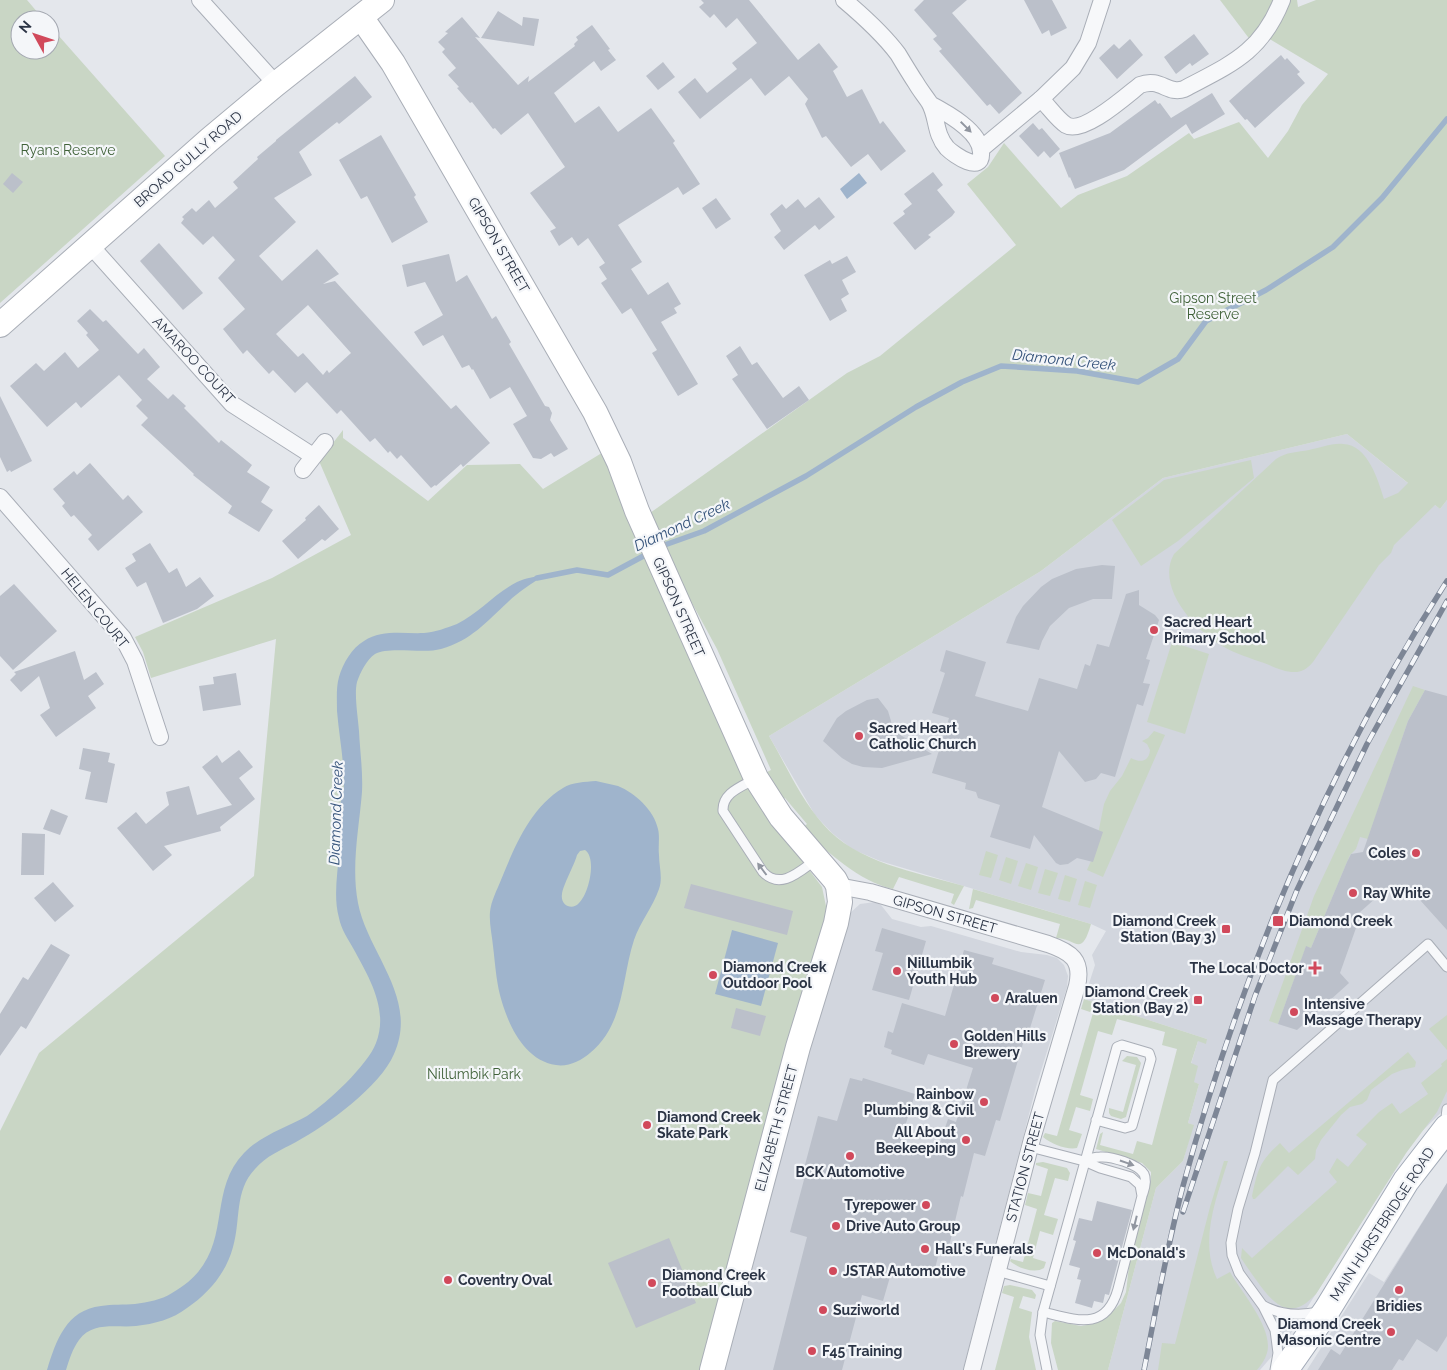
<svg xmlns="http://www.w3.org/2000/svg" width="1447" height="1370" font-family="Raleway,sans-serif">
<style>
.built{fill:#d2d6de}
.green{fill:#c9d6c5}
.water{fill:#9fb4cc;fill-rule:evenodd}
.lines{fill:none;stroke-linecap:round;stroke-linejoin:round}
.stream{stroke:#9fb4cc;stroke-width:5.5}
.building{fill:#bbc0ca;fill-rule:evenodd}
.lane-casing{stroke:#a9aeb7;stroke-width:11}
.street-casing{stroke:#a9aeb7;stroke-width:18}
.secondary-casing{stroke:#a9aeb7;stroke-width:26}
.primary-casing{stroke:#a3abb8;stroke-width:28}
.lane{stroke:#f7f8fa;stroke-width:9}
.street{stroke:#f7f8fa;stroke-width:16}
.secondary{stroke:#fff;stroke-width:24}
.primary{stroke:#fff;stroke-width:26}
.rail-casing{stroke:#7d8696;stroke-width:5.5}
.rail{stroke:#f4f6f9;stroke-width:4;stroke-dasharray:11;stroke-linecap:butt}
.oneway{fill:#9196a0}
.poi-dot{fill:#d1495b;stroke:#f4f6f9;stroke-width:2}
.labels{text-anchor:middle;stroke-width:4.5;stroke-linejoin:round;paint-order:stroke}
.park-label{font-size:14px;fill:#3f6138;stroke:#f4f6f9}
.street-label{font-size:14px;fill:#2b3445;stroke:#f4f6f9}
.poi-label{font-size:14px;font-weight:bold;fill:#2b3445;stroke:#f4f6f9;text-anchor:start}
.water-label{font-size:15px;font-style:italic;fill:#34527a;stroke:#f4f6f9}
</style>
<rect width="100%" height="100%" fill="#e4e7ec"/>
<!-- built -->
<g class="built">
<polygon points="1347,434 1440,509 1447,500 1447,1107 1420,1133 1406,1153 1287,1339 1260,1370 1108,1370 1156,1188 1183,1161 1193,1125 1188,1123 1199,1084 1193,1082 1191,1064 1198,1041 1207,1039 1084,999 1095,965 1092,955 1106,931 1091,924 880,861 852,849 832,833 815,815 769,736 1041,571 1163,478"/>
<polygon points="875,902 881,905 892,919 921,927 931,926 1021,952 1047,955 1057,958 1064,965 1068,976 1067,987 1036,1087 963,1370 723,1370 805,1061 849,914 860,904"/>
<polygon points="1447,1183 1447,1370 1307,1370 1369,1273 1384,1282"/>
</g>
<!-- green -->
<g class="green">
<polygon points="0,0 27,0 44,20 20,20 20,50 50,50 50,26 165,156 0,303"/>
<polygon points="1220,0 1276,0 1251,41"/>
<path d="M1288 0H1297L1298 7 1316 0H1447V500L1440 509 1435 505 1394 545 1391 553 1379 565 1313 662C1309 667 1304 671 1297 672 1286 673 1274 667 1264 663 1250 658 1236 654 1224 647 1196 632 1155 587 1174 554L1276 459C1286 452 1298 452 1309 450 1320 448 1331 443 1343 444 1368 445 1378 480 1384 499L1398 493 1408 483 1347 434 1163 478 1041 571 769 736C786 765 800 798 823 824 856 863 916 872 964 886L954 905 951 903 954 894 899 877 893 889C860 882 826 851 802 828L807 824 785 798 780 802 765 773 771 770 717 649 680 581 650 513 847 373 880 356 1016 245 967 184 988 167 1004 143 1061 208 1078 195 1127 176 1189 133 1194 139 1239 122 1268 158 1288 131 1302 105 1328 74 1268 38Z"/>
<polygon points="343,430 343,438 428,501 467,465 520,464 543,489 605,451 698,676 742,775 775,825 822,887 827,911 702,1370 0,1370 0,1131 39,1053 254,876 276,639 151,678 143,652 135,637 272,578 351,535 319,461"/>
<polygon points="1251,460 1254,478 1178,541 1141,566 1112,520 1164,480"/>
<polygon points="1172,642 1209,654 1185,734 1147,722"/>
<polygon points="1413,686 1425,690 1408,721 1368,839 1360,837 1356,849 1350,855 1311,948 1306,947 1278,1024 1269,1021 1314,896"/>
<path d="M1154 731 1165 735 1103 877 1087 870 1094 854 1104 804 1110 791 1122 776 1131 758C1140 763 1149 762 1150 750L1147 744 1142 741 1148 738Z"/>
<polygon points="986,851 998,855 991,878 979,875"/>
<polygon points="1006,857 1018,861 1011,884 999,880"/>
<polygon points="1026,863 1038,867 1031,890 1018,886"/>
<polygon points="1045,869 1058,873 1050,896 1038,893"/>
<polygon points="1065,875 1077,879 1070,902 1058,899"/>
<polygon points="1085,881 1097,885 1090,908 1078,905"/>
<path d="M973 889 1091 924C1081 959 1076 938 1056 938L1060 924 976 900 973 908 969 909Z"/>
<path d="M1084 999 1207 1039 1206 1044 1198 1041 1191 1063 1198 1066 1194 1082 1199 1084 1188 1123 1194 1125 1183 1161 1156 1188 1108 1370H1058L1051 1343 1052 1323 1055 1321 1081 1326 1093 1324 1111 1313 1121 1303 1126 1292 1129 1266 1151 1180V1172L1142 1163 1096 1149 1100 1134 1103 1132 1100 1145 1133 1154 1137 1141 1152 1145 1177 1049 1162 1045 1165 1032 1117 1019 1112 1035 1098 1031 1080 1095 1093 1099 1090 1111 1076 1107 1069 1130 1082 1134 1077 1148C1067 1150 1051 1144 1043 1137L1045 1133 1057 1136 1093 1013 1081 1009Z"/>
<polygon points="1447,1015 1447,1050 1429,1029"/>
<path d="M1408 1052 1416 1062 1415 1067 1402 1070 1392 1074 1371 1090 1367 1100 1362 1104 1350 1107 1341 1115 1321 1140 1316 1150 1315 1159 1298 1175 1288 1166 1255 1199H1253L1252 1196C1258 1169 1259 1162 1280 1143L1289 1153Z"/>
<polygon points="1127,1056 1137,1057 1141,1063 1127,1113 1126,1117 1121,1119 1111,1116 1109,1113 1109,1108 1123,1112 1136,1065 1122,1061"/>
<path d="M1447 1059V1091L1437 1112 1406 1153 1316 1294C1290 1322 1274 1305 1257 1281 1252 1274 1246 1266 1241 1258L1242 1248 1252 1258 1337 1182 1329 1172 1337 1158 1348 1167 1367 1144 1356 1135 1379 1112 1392 1103 1400 1114 1428 1094 1421 1083 1442 1066 1441 1064Z"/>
<path d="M1224 1161H1228C1216 1199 1199 1241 1217 1279L1230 1272C1242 1293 1274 1329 1267 1353 1265 1360 1261 1365 1257 1370H1158L1162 1343 1175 1344 1210 1207Z"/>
<path d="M1043 1162 1067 1168 1070 1173 1068 1181 1055 1178 1044 1215 1058 1219 1053 1235 1040 1231 1033 1258 1046 1262 1044 1268C1035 1274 1018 1268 1010 1261L1011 1259 1023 1262 1037 1209 1025 1205 1028 1193 1041 1196 1048 1169 1036 1165V1163Z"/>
<polygon points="1010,1285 1032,1290 1036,1295 1035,1299 1023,1296 1019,1308 1032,1312 1029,1337 1036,1370 995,1370 1014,1297 1002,1293 1004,1286"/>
</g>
<!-- water -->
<g class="water">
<polygon points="859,173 867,183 847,199 840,189"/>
<path d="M544 575C532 584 519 591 508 602 486 622 472 640 441 649 424 654 388 646 375 654 367 659 360 673 357 682 354 694 358 717 359 731 360 751 363 772 362 792 359 829 351 866 358 903 368 954 419 998 394 1054 380 1087 327 1125 296 1142 281 1150 266 1156 255 1169 234 1191 241 1220 233 1247 226 1273 209 1293 187 1308 173 1319 154 1324 136 1326 116 1328 93 1321 79 1340 73 1348 69 1360 66 1370H47C56 1341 66 1310 101 1306 112 1304 124 1305 135 1304 148 1302 161 1300 172 1293 239 1255 203 1196 244 1153 261 1135 286 1128 307 1116 327 1103 368 1065 376 1043 389 1010 369 977 353 948 348 939 341 929 339 918 333 896 338 873 339 851 339 838 338 824 339 811 340 802 344 793 344 784 344 760 339 735 337 711 337 700 336 687 339 677 343 663 352 648 364 641 382 629 404 634 424 633 436 632 446 628 457 624 479 613 495 593 517 582 525 578 535 577 544 575Z"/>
<path d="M596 781C603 783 611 784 618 786 635 793 654 810 658 829 660 837 658 847 659 855 659 866 663 878 659 889 653 907 640 922 634 940 621 980 625 1024 590 1053 581 1061 568 1067 556 1065 523 1060 507 1022 500 995 496 979 495 962 493 946 492 935 489 923 490 912 491 901 497 890 501 880 515 846 530 808 563 788 572 782 585 782 596 781ZM585 850C597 858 589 894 579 903 572 911 560 905 562 894 563 885 574 866 577 855L580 851Z"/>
<polygon points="732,930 778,943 761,1006 715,994"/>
</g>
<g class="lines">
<!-- stream -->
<g class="stream">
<polyline points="659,547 704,531 806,476 916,407 962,382 1001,366 1077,371 1138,382 1178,359 1206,321 1266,290 1333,247 1382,198 1447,119"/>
<polyline points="537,578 577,570 608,575 649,553"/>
</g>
</g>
<!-- building -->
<g class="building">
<polygon points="701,0 749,0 798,60 819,43 838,67 833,71 847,97 862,89 880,124 883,121 906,151 881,171 868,154 851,167 826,136 822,138 805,104 808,99 789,76 765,96 751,78 700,119 678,92 695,78 707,93 737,69 732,63 757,43 737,18 726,28 714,14 710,18 699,7 704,3"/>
<polygon points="924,0 967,0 952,13 1022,93 999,114 990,104 987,106 939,51 942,49 933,39 937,36 914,10"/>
<polygon points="1024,0 1052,0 1067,28 1051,36 1049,30 1042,34"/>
<polygon points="498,11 522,26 523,17 539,19 534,46 481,38"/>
<polygon points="462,17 480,38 475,37 518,85 529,76 528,82 575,46 574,44 578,40 576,37 592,25 610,49 608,50 616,60 601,71 594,61 554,93 575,123 599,106 618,132 651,108 675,141 673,143 700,184 683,195 678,187 618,225 642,262 631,269 648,295 668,282 681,304 674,308 677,313 661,322 698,384 678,396 652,353 657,350 631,308 622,314 601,283 607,279 599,267 605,263 588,238 578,246 572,237 559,246 550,231 556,228 530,193 565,167 528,113 501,135 495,128 493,129 472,102 470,103 457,88 459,87 448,75 456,68 442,52 445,49 438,42 448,33 445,32"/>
<polygon points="1194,34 1209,54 1192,66 1190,63 1176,74 1164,57"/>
<polygon points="1130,39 1143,55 1117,79 1099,58 1114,44 1119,49"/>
<polygon points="1281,55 1285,60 1287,58 1300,72 1297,74 1305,83 1255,128 1247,119 1245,120 1229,101"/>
<polygon points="663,62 675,77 658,90 646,76"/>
<path d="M355 76 372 97 339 124 337 122 299 152 312 175 274 198 296 222 259 256 282 281 317 249 339 274 323 284 335 281 451 409 456 405 490 443 463 467 461 464 436 486 435 485 431 488 401 455 397 459 390 451 388 453 375 438 370 442 341 410 337 414 307 382 295 393 273 370 269 374 247 350 243 354 223 329 245 309 218 278 235 260 213 236 203 245 181 223 184 219 182 217 192 208 196 212 209 200 215 208 238 188 233 182 258 159 257 157 276 141V140ZM308 305 351 353 329 373 327 370 323 375 303 353 298 357 276 334Z"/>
<polygon points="1212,93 1225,114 1192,134 1186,124 1124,170 1075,189 1070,177 1069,178 1059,153 1110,133 1155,100 1158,104 1160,103 1171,118"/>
<polygon points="1033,123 1039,130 1042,128 1060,149 1050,158 1044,151 1038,157 1019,136"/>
<polygon points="381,135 416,195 414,197 428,222 392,243 367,196 361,199 339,160"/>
<polygon points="933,172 943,185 937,190 955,212 952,216 928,235 931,237 915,250 893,223 905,214 903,211 912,204 904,194"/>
<polygon points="12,173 23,182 13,193 3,184"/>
<polygon points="819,197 835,217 819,230 815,225 784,250 774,237 781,231 770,214 782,204 786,209 798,199 805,208"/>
<polygon points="716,198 731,219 716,229 702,208"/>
<polygon points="159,243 203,293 183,310 140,261"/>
<polygon points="449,254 456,282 467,275 492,319 496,316 511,342 509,344 545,406 549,407 552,413 550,420 568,449 554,457 551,453 541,459 533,458 513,424 527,416 510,387 490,399 473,369 472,370 469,365 462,368 443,335 423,346 414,332 443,315 425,282 407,287 402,265"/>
<polygon points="847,256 856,272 842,280 849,294 841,299 847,311 830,321 804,275 830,260 832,264"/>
<polygon points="90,309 103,322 106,320 138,354 144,348 160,367 147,379 168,399 173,394 186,406 184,408 219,443 221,440 252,465 247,472 270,487 261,502 273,510 259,532 228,513 232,506 193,475 194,474 141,425 148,418 136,406 142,400 119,375 81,408 76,402 47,427 10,386 36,363 44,371 65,352 78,368 99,350 86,335 88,333 77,321"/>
<polygon points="740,346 752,365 757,362 783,398 799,386 809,400 767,429 732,379 738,375 726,356"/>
<polygon points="0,396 32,461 11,472 10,470 7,472 0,457"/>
<polygon points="90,463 123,500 128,495 143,512 98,551 88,539 92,535 74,515 71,517 62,506 65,503 53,489 74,471 77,475"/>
<polygon points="319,505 339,529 325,541 322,539 298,559 282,541 306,520 305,518"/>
<polygon points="150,543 169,573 177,568 186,587 200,577 214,596 197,609 163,623 146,582 137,587 125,568 136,561 132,554"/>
<polygon points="1102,565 1115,566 1112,599 1093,599 1069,608 1050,626 1042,641 1039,650 1006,643 1016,617 1023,606 1041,587 1052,579 1076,569"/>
<polygon points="14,584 57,631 13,670 0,656 0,596"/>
<polygon points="1139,590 1139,605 1155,615 1159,620 1146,659 1150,660 1143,683 1150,684 1143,706 1137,704 1115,777 1101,773 1096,779 1085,782 1059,751 1042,807 1103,832 1093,862 1077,858 1068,864 1060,865 1056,863 1034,835 1030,849 990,837 1000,805 978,798 976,792 965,789 966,783 932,773 949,718 932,713 945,673 940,671 946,650 986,662 975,696 1028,711 1039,678 1077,689 1085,664 1090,666 1097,644 1109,647 1126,594"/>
<polygon points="75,651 84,680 96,672 104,684 88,696 96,708 56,737 40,715 50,708 39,676 21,692 10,680 16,674 14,672"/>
<polygon points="236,673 241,705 203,711 199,686 214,684 213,677"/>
<polygon points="1425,690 1447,696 1447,930 1420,900 1386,889 1350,921 1356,928 1340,973 1349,983 1297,1030 1278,1024 1306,946 1311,948 1347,862 1351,854 1363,852 1408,721"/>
<polygon points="878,698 888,711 891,721 892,730 932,754 882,768 863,767 852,764 842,758 823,741 837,718 846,711 867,700"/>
<polygon points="83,748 110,753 108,762 115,764 107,803 85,799 91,772 79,769"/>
<polygon points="239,750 253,767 239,778 255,799 220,827 221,831 164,846 172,855 153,871 117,828 136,812 146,824 169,805 166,792 189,786 197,815 232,805 202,767 217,755 222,763"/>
<polygon points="51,809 68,816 60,835 43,829"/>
<polygon points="22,833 45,834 44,875 21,875"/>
<polygon points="53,882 74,906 55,922 34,898"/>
<polygon points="691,884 793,911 787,935 684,908"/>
<polygon points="882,928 926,941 909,1000 872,990 883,953 875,951"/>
<polygon points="51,944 70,955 26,1029 21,1026 0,1056 0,1014 23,977 28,980"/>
<polygon points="964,950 994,958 992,964 1045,980 1026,1041 1024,1040 1000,1121 996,1120 985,1156 974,1153 963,1197 961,1196 947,1255 939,1253 934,1272 929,1270 927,1279 892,1270 883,1301 862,1295 842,1370 773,1370 807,1237 790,1232 805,1176 802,1176 818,1116 837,1121 850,1078 862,1081 863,1078 915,1094 899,1146 936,1155 948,1119 956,1122 973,1068 928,1054 924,1065 891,1054 892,1050 884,1047 888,1031 893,1033 902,1003 945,1016"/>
<polygon points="736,1008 766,1016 760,1036 731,1028"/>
<polygon points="1447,1183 1447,1336 1437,1352 1417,1339 1403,1361 1399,1359 1392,1370 1318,1370 1331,1349 1340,1355"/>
<polygon points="1097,1201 1132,1210 1109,1295 1105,1294 1103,1303 1094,1301 1092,1308 1075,1303 1081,1280 1077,1279 1080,1268 1069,1265 1076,1241 1073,1240 1079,1218 1092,1221"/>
<polygon points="669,1238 696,1303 636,1328 608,1263"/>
</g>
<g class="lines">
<defs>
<g id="lane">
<path d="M755 779C741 787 722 793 723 811L763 872C781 891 801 870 817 859"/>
<polyline points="1445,1126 1447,1109"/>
<path d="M1030 1147 1084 1161 1100 1168 1131 1177 1140 1185 1142 1196 1118 1289C1106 1332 1076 1320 1043 1312"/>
<path d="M1084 1161C1089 1159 1095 1157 1100 1157 1111 1156 1138 1164 1144 1174 1147 1180 1145 1187 1143 1193"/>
<polyline points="997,1271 1050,1286"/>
<path d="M1264 1306C1281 1315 1300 1316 1319 1312"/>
<polyline points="1047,1370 1040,1335 1043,1312 1117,1047 1122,1045 1149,1053 1151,1059 1132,1126 1125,1128 1096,1120"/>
<polyline points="1275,1370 1278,1353 1275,1330 1263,1306 1239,1273 1232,1255 1231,1243 1238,1209 1255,1153 1273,1080 1428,944 1447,967"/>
</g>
<g id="street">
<polyline points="200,0 276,84"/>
<path d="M844 0C863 16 883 34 898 54 904 64 910 74 916 83 920 90 925 96 929 102 938 117 934 133 947 148 954 155 983 175 981 152 980 131 947 113 930 104"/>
<path d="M1041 99C1049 107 1057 119 1066 125 1083 135 1126 96 1140 85 1160 77 1168 95 1184 89 1231 64 1261 53 1282 0"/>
<polyline points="981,149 1041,99 1073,68 1088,43 1102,0"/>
<polyline points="90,245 232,404 313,456"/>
<polyline points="303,470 325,442"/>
<polyline points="0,497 123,638 135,661 160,737"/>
<path d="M838 886 870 892 1048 944C1071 952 1083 960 1077 986L1032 1139 972 1370"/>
</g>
<g id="secondary">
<polyline points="361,17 393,63 595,412 619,462 637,511 756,778 781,817 835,880 838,886 840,902 836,923 798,1047 712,1370"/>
<polyline points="0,325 209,140 276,84 382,0"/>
</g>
<polyline id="primary" points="1285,1370 1327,1310 1406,1181 1447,1128"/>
</defs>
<!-- lane casing -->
<use href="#lane" class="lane-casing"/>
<!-- street casing -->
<use href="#street" class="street-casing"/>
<!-- secondary casing -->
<use href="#secondary" class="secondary-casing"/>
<!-- primary casing -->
<use href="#primary" class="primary-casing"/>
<!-- lane -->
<use href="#lane" class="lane"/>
<!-- street -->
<use href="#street" class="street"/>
<!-- secondary -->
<use href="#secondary" class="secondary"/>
<!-- primary -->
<use href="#primary" class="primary"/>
<defs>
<g id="rail">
<polyline points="1183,1212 1255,996 1297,890 1367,744 1447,601"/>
<path d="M1144 1370C1156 1309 1167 1247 1183 1186 1241 973 1327 767 1447 581"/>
</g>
</defs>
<!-- rail casing -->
<use href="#rail" class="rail-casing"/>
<!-- rail -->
<use href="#rail" class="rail"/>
</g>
<!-- one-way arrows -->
<defs><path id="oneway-solid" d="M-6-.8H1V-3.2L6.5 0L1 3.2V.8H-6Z" transform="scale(1.25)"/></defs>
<g class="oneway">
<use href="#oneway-solid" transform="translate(966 127) rotate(45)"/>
<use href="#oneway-solid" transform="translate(762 869) rotate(-127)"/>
<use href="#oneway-solid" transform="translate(1127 1163) rotate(19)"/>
<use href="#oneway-solid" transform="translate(1135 1223) rotate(104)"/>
</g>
<!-- markers -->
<g class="poi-dot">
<circle cx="1154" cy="630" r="5"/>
<circle cx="859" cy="736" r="5"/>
<circle cx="1416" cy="853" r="5"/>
<circle cx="1353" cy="893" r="5"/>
<rect x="1272" y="915" width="12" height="12" rx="2.5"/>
<rect x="1221" y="924" width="10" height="10" rx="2.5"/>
<path d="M1312.5 960.5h5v5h5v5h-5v5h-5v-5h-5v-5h5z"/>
<circle cx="897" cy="971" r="5"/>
<circle cx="713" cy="975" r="5"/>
<circle cx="995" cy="998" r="5"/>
<rect x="1193" y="995" width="10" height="10" rx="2.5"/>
<circle cx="1294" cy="1012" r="5"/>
<circle cx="954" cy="1044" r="5"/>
<circle cx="984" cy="1102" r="5"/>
<circle cx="647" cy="1125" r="5"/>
<circle cx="966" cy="1140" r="5"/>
<circle cx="850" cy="1156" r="5"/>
<circle cx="926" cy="1205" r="5"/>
<circle cx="836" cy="1226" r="5"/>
<circle cx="925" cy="1249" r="5"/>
<circle cx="1097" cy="1253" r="5"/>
<circle cx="833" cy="1271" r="5"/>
<circle cx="448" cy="1280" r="5"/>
<circle cx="652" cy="1283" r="5"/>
<circle cx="1399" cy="1290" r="5"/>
<circle cx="823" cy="1310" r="5"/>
<circle cx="1391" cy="1332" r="5"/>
<circle cx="812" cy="1351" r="5"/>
</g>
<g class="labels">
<!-- park labels -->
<g class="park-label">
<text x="68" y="155">Ryans Reserve</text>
<text x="1213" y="303">Gipson Street<tspan x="1213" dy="16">Reserve</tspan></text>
<text x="474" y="1079">Nillumbik Park</text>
</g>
<!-- street labels -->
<g class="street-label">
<text transform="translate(188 159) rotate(-41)" y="5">BROAD GULLY ROAD</text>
<text transform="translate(499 245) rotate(60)" y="5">GIPSON STREET</text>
<text transform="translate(194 360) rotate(47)" y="5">AMAROO COURT</text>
<text transform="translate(679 607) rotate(66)" y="5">GIPSON STREET</text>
<text transform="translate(95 608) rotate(51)" y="5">HELEN COURT</text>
<text transform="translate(945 914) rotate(16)" y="5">GIPSON STREET</text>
<text transform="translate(776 1128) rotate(-75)" y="5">ELIZABETH STREET</text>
<text transform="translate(1025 1167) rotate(-75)" y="5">STATION STREET</text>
<text transform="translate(1382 1224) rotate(-57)" y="5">MAIN HURSTBRIDGE ROAD</text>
</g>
<!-- poi labels -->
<g class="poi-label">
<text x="1164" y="627">Sacred Heart<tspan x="1164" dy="16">Primary School</tspan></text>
<text x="869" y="733">Sacred Heart<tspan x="869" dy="16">Catholic Church</tspan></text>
<text x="1406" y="858" text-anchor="end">Coles</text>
<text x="1363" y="898">Ray White</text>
<text x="1216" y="926" text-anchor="end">Diamond Creek<tspan x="1216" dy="16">Station (Bay 3)</tspan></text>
<text x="1289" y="926">Diamond Creek</text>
<text x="907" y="968">Nillumbik<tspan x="907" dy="16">Youth Hub</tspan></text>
<text x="723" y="972">Diamond Creek<tspan x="723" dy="16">Outdoor Pool</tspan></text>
<text x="1304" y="973" text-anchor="end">The Local Doctor</text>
<text x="1188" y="997" text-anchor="end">Diamond Creek<tspan x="1188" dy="16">Station (Bay 2)</tspan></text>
<text x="1005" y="1003">Araluen</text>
<text x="1304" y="1009">Intensive<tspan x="1304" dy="16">Massage Therapy</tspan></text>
<text x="964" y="1041">Golden Hills<tspan x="964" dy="16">Brewery</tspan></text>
<text x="974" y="1099" text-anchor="end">Rainbow<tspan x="974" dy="16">Plumbing &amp; Civil</tspan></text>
<text x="657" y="1122">Diamond Creek<tspan x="657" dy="16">Skate Park</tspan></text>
<text x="956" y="1137" text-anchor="end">All About<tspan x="956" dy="16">Beekeeping</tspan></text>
<text x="850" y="1177" text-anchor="middle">BCK Automotive</text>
<text x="916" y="1210" text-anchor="end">Tyrepower</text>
<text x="846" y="1231">Drive Auto Group</text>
<text x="935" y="1254">Hall's Funerals</text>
<text x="1107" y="1258">McDonald's</text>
<text x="843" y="1276">JSTAR Automotive</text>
<text x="662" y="1280">Diamond Creek<tspan x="662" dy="16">Football Club</tspan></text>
<text x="458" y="1285">Coventry Oval</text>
<text x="1399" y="1311" text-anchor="middle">Bridies</text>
<text x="833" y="1315">Suziworld</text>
<text x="1381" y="1329" text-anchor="end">Diamond Creek<tspan x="1381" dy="16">Masonic Centre</tspan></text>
<text x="822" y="1356">F45 Training</text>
</g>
<!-- water labels -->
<g class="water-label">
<text transform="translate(1064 360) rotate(6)" y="5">Diamond Creek</text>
<text transform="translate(682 525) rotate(-25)" y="5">Diamond Creek</text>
<text transform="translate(336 813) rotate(-88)" y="5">Diamond Creek</text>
</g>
</g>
<!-- north arrow -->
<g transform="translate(35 35) rotate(310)"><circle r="24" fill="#f4f6f9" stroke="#a4a8b1"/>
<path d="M0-4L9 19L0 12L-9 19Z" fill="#d1495b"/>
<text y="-8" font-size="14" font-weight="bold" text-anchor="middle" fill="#2b3445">N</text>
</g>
</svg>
